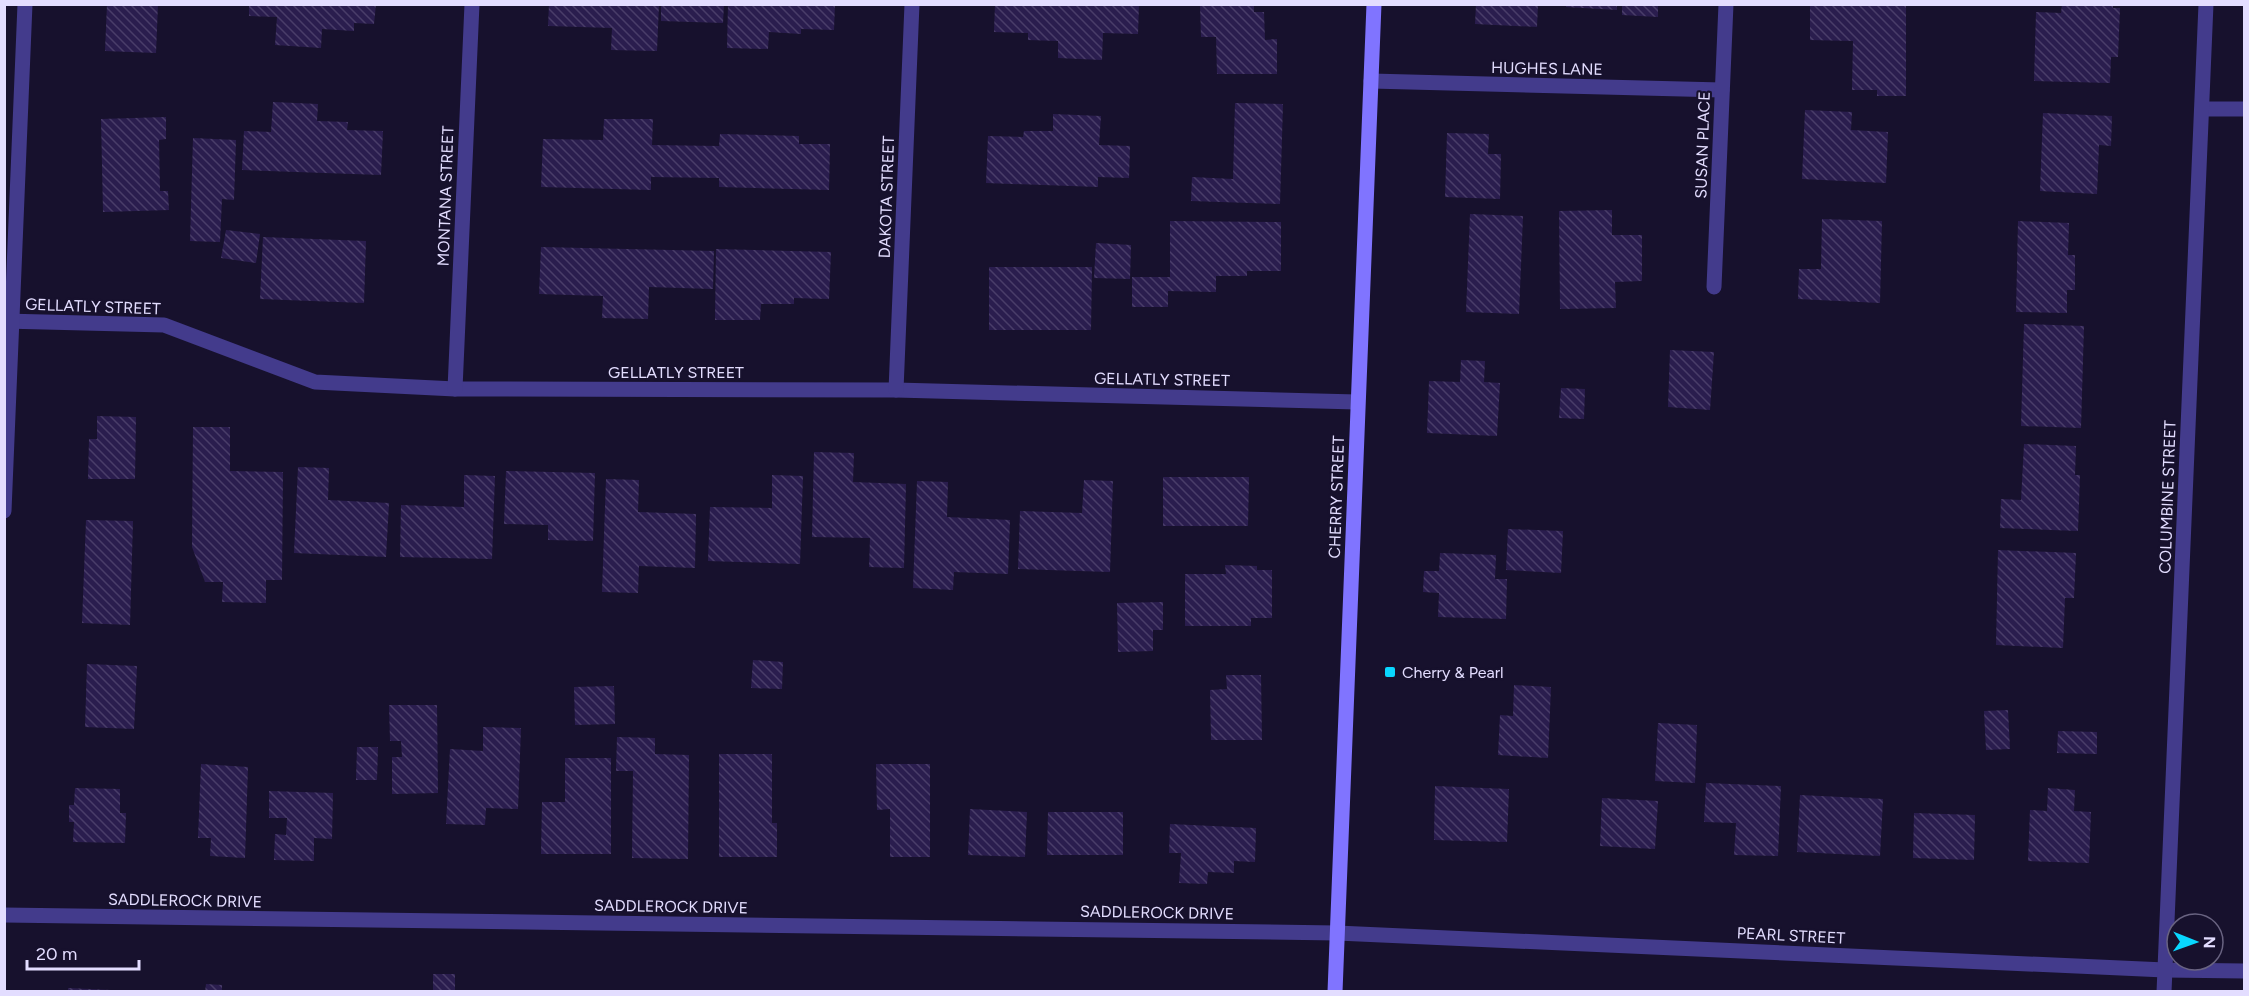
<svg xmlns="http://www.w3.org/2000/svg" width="2249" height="996" font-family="Figtree,sans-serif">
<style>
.building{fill:url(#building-back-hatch)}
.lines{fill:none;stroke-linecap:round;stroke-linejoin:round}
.street{stroke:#433b8c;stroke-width:15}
.secondary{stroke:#8074ff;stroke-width:15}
.poi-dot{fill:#09d7ff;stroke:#17112d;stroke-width:2}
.labels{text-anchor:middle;stroke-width:4.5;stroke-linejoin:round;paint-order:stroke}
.street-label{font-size:16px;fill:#e3ddff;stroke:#17112d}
.poi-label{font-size:16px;fill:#e3ddff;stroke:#17112d;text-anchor:start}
</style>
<defs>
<pattern id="building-back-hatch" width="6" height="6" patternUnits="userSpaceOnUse" patternTransform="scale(1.5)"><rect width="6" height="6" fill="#2a1d4e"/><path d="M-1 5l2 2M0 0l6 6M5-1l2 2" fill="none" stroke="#493d69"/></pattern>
</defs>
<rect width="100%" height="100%" fill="#17112d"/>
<!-- building -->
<g class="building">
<polygon points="107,4 158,4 156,53 105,51"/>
<polygon points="249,4 376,4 374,24 354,23 354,31 322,29 321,48 275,45 277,17 249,16"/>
<polygon points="549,4 659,4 657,51 611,50 612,28 548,26"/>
<polygon points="661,4 724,4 723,23 661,21"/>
<polygon points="728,4 835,4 834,30 801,29 801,34 769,32 768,49 727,48"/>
<polygon points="995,4 1139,4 1138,34 1103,33 1102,60 1058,58 1058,41 1028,40 1028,33 994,32"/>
<polygon points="1200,4 1254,4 1254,12 1264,12 1265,40 1277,39 1277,74 1217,74 1216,37 1201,37"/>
<polygon points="1476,4 1538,4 1537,27 1475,24"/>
<polygon points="1566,4 1617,4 1617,10 1566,7"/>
<polygon points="1622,4 1658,4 1658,17 1622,15"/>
<polygon points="1810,4 1906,4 1906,96 1877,96 1877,90 1852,90 1853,41 1810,40"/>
<polygon points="2062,4 2113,4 2113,8 2120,8 2118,57 2111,57 2110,83 2034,81 2036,12 2061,13"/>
<polygon points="273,102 318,104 317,121 348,122 347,130 383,131 381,175 242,170 244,131 271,132"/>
<polygon points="1235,103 1283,104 1280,204 1191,201 1192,177 1233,179"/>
<polygon points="1805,110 1852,112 1851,130 1888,132 1886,183 1802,179"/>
<polygon points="2043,113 2112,116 2111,146 2099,145 2097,194 2040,191"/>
<polygon points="1053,114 1101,116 1099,145 1130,146 1129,178 1098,177 1098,187 986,183 988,136 1023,137 1024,131 1053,131"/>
<polygon points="166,117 166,139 159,140 160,191 168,191 169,210 103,212 101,119"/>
<polygon points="604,119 653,119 652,145 719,146 720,134 799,136 799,144 830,144 829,190 719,187 719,178 651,177 651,190 541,187 543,139 603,140"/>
<polygon points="1447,133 1489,134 1488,154 1501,154 1500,199 1445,197"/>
<polygon points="193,138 236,140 234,200 222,199 220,242 190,241"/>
<polygon points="1612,210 1612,235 1642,235 1642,281 1615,282 1616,308 1560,309 1559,211"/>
<polygon points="1470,214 1523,216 1519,314 1466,312"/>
<polygon points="1822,219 1882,221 1880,303 1798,299 1799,269 1821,269"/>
<polygon points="1170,221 1281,222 1281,271 1247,271 1247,276 1216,276 1216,292 1168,291 1168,307 1132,307 1132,277 1170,277"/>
<polygon points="2018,221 2069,223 2068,255 2075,255 2075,290 2067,290 2067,313 2016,312"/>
<polygon points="226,230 260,234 256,263 221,258"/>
<polygon points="263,237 366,241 364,303 260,299"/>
<polygon points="1096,243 1131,245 1130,279 1094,278"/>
<polygon points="541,247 714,251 713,289 649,287 648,319 602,318 603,296 539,294"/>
<polygon points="716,249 831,252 829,299 794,298 794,304 761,304 760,320 715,320"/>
<polygon points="989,267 1092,267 1091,330 989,330"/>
<polygon points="2024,324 2084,326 2081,428 2021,426"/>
<polygon points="1670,350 1714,352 1710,410 1668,407"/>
<polygon points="1461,360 1485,361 1484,382 1500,383 1497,436 1427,433 1429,381 1460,382"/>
<polygon points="1561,388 1585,389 1584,419 1559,418"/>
<polygon points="97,416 136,417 135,479 88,479 89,439 97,439"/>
<polygon points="193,427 230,427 230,471 283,472 282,580 266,580 266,603 222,602 223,582 205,582 192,547"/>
<polygon points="2024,444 2076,446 2075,475 2080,475 2078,531 2000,528 2001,499 2021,500"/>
<polygon points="814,452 854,453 853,482 906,484 904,568 869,567 870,538 812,537"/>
<polygon points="298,467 329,468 328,500 389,503 386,557 294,553"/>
<polygon points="506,471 595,473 593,541 548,540 548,525 504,524"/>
<polygon points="464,475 495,476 492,559 400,557 401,505 464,507"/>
<polygon points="772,475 803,476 800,564 708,561 710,507 772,508"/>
<polygon points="1163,477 1249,477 1248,526 1163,526"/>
<polygon points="606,479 639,480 638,512 696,514 695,568 639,566 638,593 602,592"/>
<polygon points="1084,480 1113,481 1110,572 1018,569 1020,511 1082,513"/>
<polygon points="917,481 948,482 947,517 1010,520 1008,574 954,572 953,590 913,588"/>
<polygon points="86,520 133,521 130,625 82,623"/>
<polygon points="1508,529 1563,531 1561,573 1506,570"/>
<polygon points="1998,550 2076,553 2074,598 2065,598 2063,648 1996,645"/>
<polygon points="1440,553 1496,555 1495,579 1507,579 1506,619 1438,617 1439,593 1423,592 1424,571 1439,571"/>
<polygon points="1225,565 1257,566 1257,570 1272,570 1272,618 1251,618 1251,626 1185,626 1185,574 1226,574"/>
<polygon points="1163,602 1163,630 1153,630 1153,651 1118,652 1117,603"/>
<polygon points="753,660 783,662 782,689 751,688"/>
<polygon points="87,664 137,666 134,729 85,727"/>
<polygon points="1226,675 1261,675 1262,740 1211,740 1210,690 1227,689"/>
<polygon points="1514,685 1551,687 1548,758 1498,755 1500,715 1513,716"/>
<polygon points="614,686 615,724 575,725 574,687"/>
<polygon points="389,705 437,705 438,793 392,794 392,757 402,757 401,741 390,741"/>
<polygon points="2008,710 2010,749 1986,750 1984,711"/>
<polygon points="1658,723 1697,725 1695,783 1655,781"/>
<polygon points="483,727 521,728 518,809 486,808 485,825 446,824 450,749 483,751"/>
<polygon points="2058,731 2097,732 2097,754 2057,753"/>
<polygon points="617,737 655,738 655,754 689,755 688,859 632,858 633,771 616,771"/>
<polygon points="357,747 378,747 377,780 356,780"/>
<polygon points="719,754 772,754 772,823 777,823 777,857 719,857"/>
<polygon points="565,758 611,758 611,854 541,854 542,802 565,802"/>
<polygon points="201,764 248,767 245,858 210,856 211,838 198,838"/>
<polygon points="876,764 930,764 930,857 890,857 890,809 877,810"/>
<polygon points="1706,783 1781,786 1778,856 1734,855 1736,823 1704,822"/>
<polygon points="1435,786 1509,789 1507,842 1434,840"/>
<polygon points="75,788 120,789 120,813 126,813 125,843 73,842 74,822 69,822 69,805 74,805"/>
<polygon points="2048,788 2075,790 2074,811 2091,812 2089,863 2028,861 2030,810 2047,811"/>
<polygon points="269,791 333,793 332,839 314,838 314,861 274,860 275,834 286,835 287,818 269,818"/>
<polygon points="1800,795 1883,799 1880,856 1797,852"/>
<polygon points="1602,798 1658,801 1655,849 1600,846"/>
<polygon points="970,809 1027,812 1025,857 968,855"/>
<polygon points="1048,812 1123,812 1123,855 1047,855"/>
<polygon points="1914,813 1975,815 1974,860 1913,858"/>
<polygon points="1170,824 1256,828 1255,862 1234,861 1234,873 1208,872 1207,884 1179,883 1181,853 1169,853"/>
<rect x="433" y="974" width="22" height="18"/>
<polygon points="206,984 222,985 222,992 205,992"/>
<polygon points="68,988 111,990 111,992 68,992"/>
</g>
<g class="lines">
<!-- street -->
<g class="street">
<polyline points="1371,81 1722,90"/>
<polyline points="2202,109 2244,109"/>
<polyline points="1714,287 1726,4"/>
<polyline points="4,321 164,325 315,382 455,389 896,390 1357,402"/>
<polyline points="455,389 472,4"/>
<polyline points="896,390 912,4"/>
<polyline points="4,511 25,4"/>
<polyline points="4,915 1337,933 2165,970 2244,971"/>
<polyline points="2164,992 2206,4"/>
</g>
<!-- secondary -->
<polyline class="secondary" points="1335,992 1374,4"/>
</g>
<!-- markers -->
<rect class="poi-dot" x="1384" y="666" width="12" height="12" rx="3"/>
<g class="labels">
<!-- street labels -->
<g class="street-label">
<text transform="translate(1547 68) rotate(1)" y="6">HUGHES LANE</text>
<text transform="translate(1702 145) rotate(-88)" y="6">SUSAN PLACE</text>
<text transform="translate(445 196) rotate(-88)" y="6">MONTANA STREET</text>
<text transform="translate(886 197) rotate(-88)" y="6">DAKOTA STREET</text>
<text transform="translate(93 306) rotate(2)" y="6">GELLATLY STREET</text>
<text x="676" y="378">GELLATLY STREET</text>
<text transform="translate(1162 379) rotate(1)" y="6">GELLATLY STREET</text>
<text transform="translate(1336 497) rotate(-88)" y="6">CHERRY STREET</text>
<text transform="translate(2167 497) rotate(-88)" y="6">COLUMBINE STREET</text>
<text transform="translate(185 900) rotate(1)" y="6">SADDLEROCK DRIVE</text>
<text transform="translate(671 906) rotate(1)" y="6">SADDLEROCK DRIVE</text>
<text transform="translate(1157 912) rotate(1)" y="6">SADDLEROCK DRIVE</text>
<text transform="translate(1791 935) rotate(3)" y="6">PEARL STREET</text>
</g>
<!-- poi labels -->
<g class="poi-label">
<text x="1402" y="678">Cherry &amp; Pearl</text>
</g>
</g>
<!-- border -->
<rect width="2249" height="996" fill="none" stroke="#e3ddff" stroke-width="12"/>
<!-- north arrow -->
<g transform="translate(2195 942) rotate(91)"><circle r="28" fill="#17112d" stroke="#696381" stroke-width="1.5"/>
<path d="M0-4.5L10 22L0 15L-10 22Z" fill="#09d7ff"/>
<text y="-9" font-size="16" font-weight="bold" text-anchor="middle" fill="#e3ddff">N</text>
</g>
<!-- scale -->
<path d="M27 960v9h112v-9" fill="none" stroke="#e3ddff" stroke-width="3"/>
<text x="36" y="960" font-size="18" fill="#e3ddff" stroke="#17112d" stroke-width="4.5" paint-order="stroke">20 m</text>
</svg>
